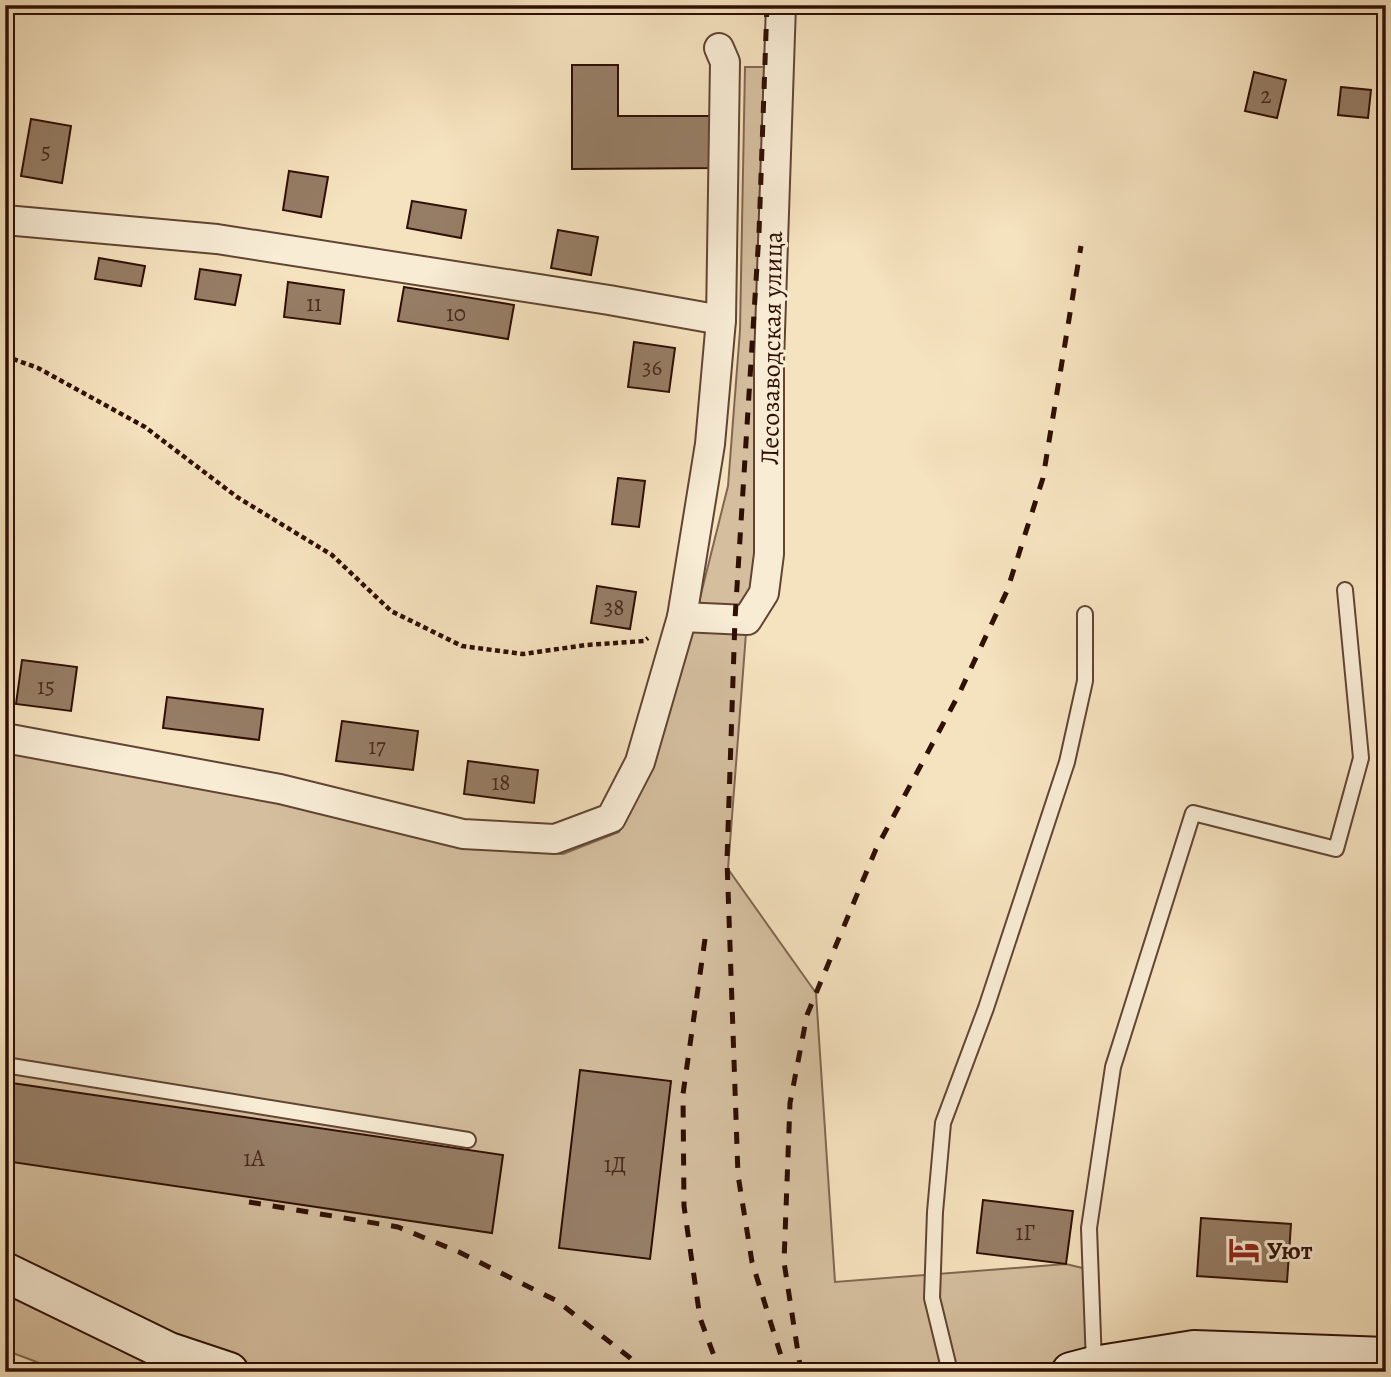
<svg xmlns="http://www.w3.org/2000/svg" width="1391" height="1377" font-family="Alegreya,serif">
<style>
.green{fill:#d4be9e;stroke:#826651;stroke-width:2}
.building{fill:#967d65;stroke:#300f04;stroke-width:2}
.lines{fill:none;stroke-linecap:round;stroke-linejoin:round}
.lane-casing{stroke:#614432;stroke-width:18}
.street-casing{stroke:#614432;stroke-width:32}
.secondary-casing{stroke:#300f04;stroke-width:42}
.path{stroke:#300f04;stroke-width:4.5;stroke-dasharray:5 3.5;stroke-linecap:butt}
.lane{stroke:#f8ecd5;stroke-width:14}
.street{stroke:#f8ecd5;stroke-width:28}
.secondary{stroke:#f8ecd5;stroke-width:38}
.rail{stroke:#300f04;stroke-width:5;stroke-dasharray:12 12;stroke-linecap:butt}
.labels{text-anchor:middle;stroke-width:6;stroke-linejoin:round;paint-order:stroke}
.number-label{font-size:23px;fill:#4a2a1c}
.street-label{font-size:26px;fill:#300f04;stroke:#f8ecd5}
.poi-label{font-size:26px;font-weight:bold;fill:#300f04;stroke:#f8ecd5;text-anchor:start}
</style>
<rect width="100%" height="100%" fill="#f5e2be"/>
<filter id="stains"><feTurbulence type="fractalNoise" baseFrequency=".00286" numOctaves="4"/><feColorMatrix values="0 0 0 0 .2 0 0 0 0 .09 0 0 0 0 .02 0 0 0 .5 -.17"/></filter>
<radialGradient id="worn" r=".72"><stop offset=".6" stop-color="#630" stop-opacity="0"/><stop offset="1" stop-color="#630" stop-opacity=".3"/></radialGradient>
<!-- green -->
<polygon class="green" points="745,67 779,67 769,550 747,620 728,869 816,993 835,1282 1066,1264 1091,1270 1088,1372 63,1372 5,1350 5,738 280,789 471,848 563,854 619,832 648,776 686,654 728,486 740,330"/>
<!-- building -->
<g class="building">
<polygon points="572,65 618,65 618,116 718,116 718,168 572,169"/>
<polygon points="1254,72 1286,80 1277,118 1245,111"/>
<polygon points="1341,87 1371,90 1368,118 1338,115"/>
<polygon points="31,119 71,126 62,183 21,176"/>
<polygon points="289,171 328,177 321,217 283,210"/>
<polygon points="412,201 466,210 461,238 407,228"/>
<polygon points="558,230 598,237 591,275 551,268"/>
<polygon points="99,258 145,266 141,286 95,279"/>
<polygon points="200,269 241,275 235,305 195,299"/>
<polygon points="288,282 344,290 340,324 284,317"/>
<polygon points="404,287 514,305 508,339 398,321"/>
<polygon points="634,342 675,348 669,392 628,387"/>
<polygon points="618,478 645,481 639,527 612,524"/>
<polygon points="597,586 636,592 630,629 591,623"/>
<polygon points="22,660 77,667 71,711 16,704"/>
<polygon points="167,697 263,709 259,740 163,728"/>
<polygon points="342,721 418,731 413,770 336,761"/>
<polygon points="468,761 538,770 534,803 464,794"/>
<polygon points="580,1070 671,1081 650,1259 559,1248"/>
<polygon points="5,1082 503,1155 492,1233 5,1161"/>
<polygon points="983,1200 1073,1211 1066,1264 977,1253"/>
<polygon points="1201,1218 1291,1224 1287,1282 1197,1276"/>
</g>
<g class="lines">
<defs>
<g id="lane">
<polyline points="5,1065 468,1140"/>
<polyline points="1094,1364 1089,1228 1113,1067 1193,813 1336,849 1361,758 1345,590"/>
<polyline points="950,1372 932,1298 935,1212 943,1123 986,1008 1067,762 1085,681 1085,614"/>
</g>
<g id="street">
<polyline points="5,220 217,239 609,300 721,320"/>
<polyline points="682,617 747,620 764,593 769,554 769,361 781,5"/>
<polyline points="5,738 280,789 463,834 555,839 611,818 640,762 682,617 710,444 721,320 725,62 719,48"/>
</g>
<g id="secondary">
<polyline points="5,1272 169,1352 229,1372"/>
<polyline points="1071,1372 1094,1366 1194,1350 1386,1357"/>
</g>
</defs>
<!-- lane casing -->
<use href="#lane" class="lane-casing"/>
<!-- street casing -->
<use href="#street" class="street-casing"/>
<!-- secondary casing -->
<use href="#secondary" class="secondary-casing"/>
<!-- path -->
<polyline class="path" points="5,356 38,368 145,427 237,497 332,555 391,611 462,646 523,654 586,645 644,641 648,638"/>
<!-- lane -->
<use href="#lane" class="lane"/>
<!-- street -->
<use href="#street" class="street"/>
<!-- secondary -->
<use href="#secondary" class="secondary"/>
<!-- rail -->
<g class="rail">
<polyline points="767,5 759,233 735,619 727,860 738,1175 752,1262 786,1372"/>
<polyline points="705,939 683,1094 684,1206 700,1318 720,1372"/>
<polyline points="249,1202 398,1227 459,1252 557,1301 629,1357 644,1372"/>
<polyline points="10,1364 30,1372"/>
<polyline points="801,1372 784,1262 790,1103 807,1015 876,849 959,694 1007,591 1043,478 1081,246"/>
</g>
</g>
<!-- icons -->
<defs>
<symbol id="hotel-bare" viewBox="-9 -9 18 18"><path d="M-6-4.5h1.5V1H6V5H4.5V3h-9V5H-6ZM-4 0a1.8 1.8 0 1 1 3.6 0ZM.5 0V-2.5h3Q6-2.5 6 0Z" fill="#8f2418" stroke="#f8ecd5" stroke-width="2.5" paint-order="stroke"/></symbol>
</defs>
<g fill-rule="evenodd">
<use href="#hotel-bare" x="1222" y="1228" width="44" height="44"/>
</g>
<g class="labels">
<!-- number labels -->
<g class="number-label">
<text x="1266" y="103">2</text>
<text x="46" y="159">5</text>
<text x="314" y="311">11</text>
<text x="456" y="321">10</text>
<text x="652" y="375">36</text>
<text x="614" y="615">38</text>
<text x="46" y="694">15</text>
<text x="377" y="754">17</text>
<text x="501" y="790">18</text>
<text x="254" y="1166">1А</text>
<text x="615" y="1172">1Д</text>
<text x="1025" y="1240">1Г</text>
</g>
<!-- street labels -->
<g class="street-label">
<text transform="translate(771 348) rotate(-89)" y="9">Лесозаводская улица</text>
</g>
<!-- poi labels -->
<g class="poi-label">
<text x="1267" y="1259">Уют</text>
</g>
</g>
<!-- margin -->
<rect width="1391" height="1377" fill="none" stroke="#f5e2be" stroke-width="28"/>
<rect x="7" y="7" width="1377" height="1363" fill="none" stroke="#300f04" stroke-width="3.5"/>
<rect x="14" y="14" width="1363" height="1349" fill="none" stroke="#300f04" stroke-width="2"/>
<rect width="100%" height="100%" filter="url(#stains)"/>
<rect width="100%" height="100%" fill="url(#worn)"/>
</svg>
